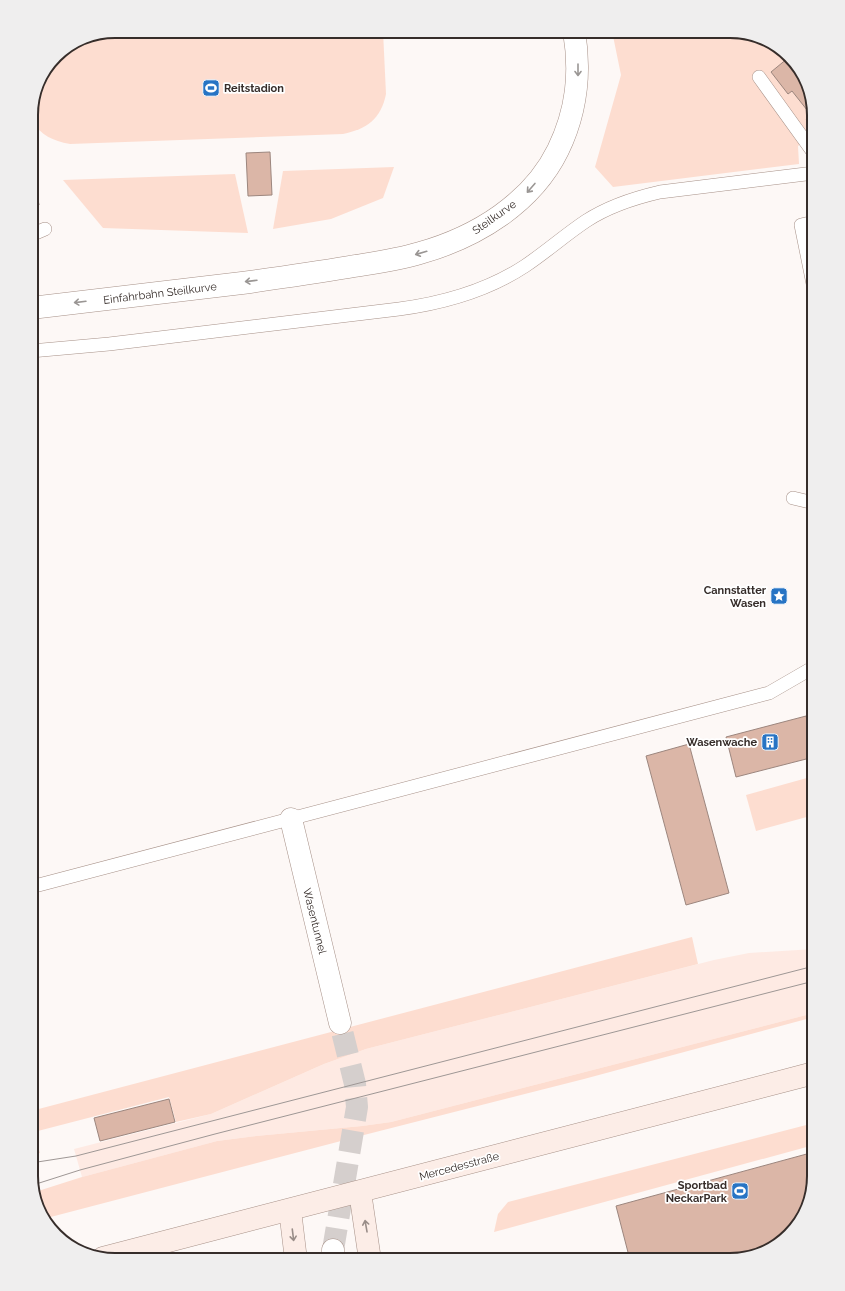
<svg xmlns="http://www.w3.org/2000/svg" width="845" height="1291" font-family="Raleway,sans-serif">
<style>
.built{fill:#feeae3}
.green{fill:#fdddd0}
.building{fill:#dbb6a7;stroke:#9c867e}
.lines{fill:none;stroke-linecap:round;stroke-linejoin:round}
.minor-tunnel{stroke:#d5cfcd;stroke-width:22;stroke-dasharray:22 11;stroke-linecap:butt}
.service-casing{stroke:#a79188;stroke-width:14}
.minor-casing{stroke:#a79188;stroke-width:23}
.secondary-casing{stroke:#a79188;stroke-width:23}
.service{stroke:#fff;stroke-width:13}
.minor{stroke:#fff;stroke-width:22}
.secondary{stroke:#fcede7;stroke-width:22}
.tram{stroke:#9e9795;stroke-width:1}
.oneway{stroke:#9a9694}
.oneway2{stroke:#998d88}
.labels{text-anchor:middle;stroke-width:3.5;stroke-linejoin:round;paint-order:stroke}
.poi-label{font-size:11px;font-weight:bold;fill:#362d2a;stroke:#fff;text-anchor:end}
.street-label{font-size:11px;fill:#362d2a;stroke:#fff}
.rim{fill:none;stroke:#362d2a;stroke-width:2}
</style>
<rect width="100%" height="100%" fill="#fdf8f6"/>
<!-- built -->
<polygon class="built" points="814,949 814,1013 391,1122 362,1126 256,1136 217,1141 82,1177 74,1149 211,1114 324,1064 366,1049 714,960 749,953"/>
<!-- green -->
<g class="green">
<path d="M115 31H383L386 94C381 119 367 129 343 134L70 144C52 141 42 135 31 121V110L37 83 56 55 83 37Z"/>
<polygon points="612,31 735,31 772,42 803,73 814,115 814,139 812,136 798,146 799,164 613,187 595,167 621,75"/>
<polygon points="394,167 383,198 331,219 273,229 283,171"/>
<polygon points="235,174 248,233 103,228 63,180"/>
<polygon points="814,776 814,815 756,831 746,795"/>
<polygon points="692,937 698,964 366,1049 324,1064 211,1114 176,1122 169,1097 34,1132 40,1153 31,1155 31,1111"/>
<polygon points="814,1013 814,1017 584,1079 364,1135 43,1219 35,1192 82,1177 217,1141 256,1136 362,1126 391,1122"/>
<polygon points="814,1123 814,1145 494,1232 498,1214 508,1202"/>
</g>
<!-- building -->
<g class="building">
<polygon points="788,58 803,73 814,115 814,129 806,119 811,115 792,91 788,94 771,72"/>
<polygon points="270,152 272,195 248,196 246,153"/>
<polygon points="31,177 34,177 39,205 31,207"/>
<polygon points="814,714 814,748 806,716"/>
<polygon points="806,716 814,748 814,757 736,777 726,737"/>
<polygon points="689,744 729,893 686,905 646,756"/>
<polygon points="169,1099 175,1122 100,1141 94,1118"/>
<polygon points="814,1152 814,1176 803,1218 772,1249 730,1260 630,1260 616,1206"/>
</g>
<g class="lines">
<!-- minor-tunnel -->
<polyline class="minor-tunnel" points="333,1250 357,1107 355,1084 340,1023"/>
<defs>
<g id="service">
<polyline points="759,77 813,152 814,173"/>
<polyline points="31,235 45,229"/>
<polyline points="814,289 801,225 814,222"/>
<path d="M31 351 109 344 399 309C444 303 487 291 525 266 546 252 565 235 586 221 609 206 634 198 660 192L814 173"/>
<polyline points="793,498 814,503"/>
<polyline points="31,887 769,693 814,667"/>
</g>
<g id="minor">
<path d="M31 308C101 300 172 291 242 283 278 278 313 273 349 267 373 263 397 260 420 253 477 237 532 203 558 150 577 111 581 73 574 31"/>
<polyline points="291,819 340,1023"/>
<polyline points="333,1260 333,1250"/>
</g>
<g id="secondary">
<polyline points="360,1192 370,1260"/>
<polyline points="290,1210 296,1260"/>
<polyline points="103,1258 814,1073"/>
</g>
</defs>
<!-- service casing -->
<use href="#service" class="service-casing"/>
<!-- minor casing -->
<use href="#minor" class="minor-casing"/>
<!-- secondary casing -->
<use href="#secondary" class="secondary-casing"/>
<!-- service -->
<use href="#service" class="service"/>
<!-- minor -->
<use href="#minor" class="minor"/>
<!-- secondary -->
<use href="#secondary" class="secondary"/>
<!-- tram -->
<g class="tram">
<polyline points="31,1163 76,1156 814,966"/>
<polyline points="33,1185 80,1170 215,1134 814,981"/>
</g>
</g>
<!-- one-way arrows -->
<defs><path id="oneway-shaft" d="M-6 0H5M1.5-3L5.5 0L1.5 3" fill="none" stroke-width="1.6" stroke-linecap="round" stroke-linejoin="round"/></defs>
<g class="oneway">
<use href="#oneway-shaft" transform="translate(578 70) rotate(90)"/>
<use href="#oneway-shaft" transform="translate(531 188) rotate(131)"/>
<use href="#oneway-shaft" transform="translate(421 253) rotate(164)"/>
<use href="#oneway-shaft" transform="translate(251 281) rotate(173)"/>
<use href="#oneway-shaft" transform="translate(80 302) rotate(173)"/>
</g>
<g class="oneway2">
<use href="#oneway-shaft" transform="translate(366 1226) rotate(-100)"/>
<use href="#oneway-shaft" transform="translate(293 1235) rotate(83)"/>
</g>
<!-- icons -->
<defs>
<symbol id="stadium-square" viewBox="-11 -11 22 22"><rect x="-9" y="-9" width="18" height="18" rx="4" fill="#2774c4" stroke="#fff"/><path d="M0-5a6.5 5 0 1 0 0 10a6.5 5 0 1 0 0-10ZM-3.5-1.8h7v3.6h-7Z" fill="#fff"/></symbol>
<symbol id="sight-square" viewBox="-11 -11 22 22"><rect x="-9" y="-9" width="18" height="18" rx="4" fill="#2774c4" stroke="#fff"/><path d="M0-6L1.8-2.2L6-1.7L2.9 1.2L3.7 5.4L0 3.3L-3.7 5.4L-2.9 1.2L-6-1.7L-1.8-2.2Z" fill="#fff"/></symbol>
<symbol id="building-square" viewBox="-11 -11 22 22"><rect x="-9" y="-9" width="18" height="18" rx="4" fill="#2774c4" stroke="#fff"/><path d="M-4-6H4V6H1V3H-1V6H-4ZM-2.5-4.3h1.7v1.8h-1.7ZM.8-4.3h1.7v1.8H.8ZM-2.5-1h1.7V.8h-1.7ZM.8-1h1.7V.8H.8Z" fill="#fff"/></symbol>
</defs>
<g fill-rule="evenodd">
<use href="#stadium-square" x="201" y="78" width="20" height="20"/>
<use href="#sight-square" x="769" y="586" width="20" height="20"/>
<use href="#building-square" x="760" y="732" width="20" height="20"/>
<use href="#stadium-square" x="730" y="1181" width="20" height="20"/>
</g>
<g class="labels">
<!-- poi labels -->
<g class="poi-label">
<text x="224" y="92" text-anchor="start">Reitstadion</text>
<text x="766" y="594">Cannstatter<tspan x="766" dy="13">Wasen</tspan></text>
<text x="757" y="746">Wasenwache</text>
<text x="727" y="1189">Sportbad<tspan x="727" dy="13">NeckarPark</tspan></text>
</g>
<!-- street labels -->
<g class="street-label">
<text transform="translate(494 217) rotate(-35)" y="4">Steilkurve</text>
<text transform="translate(160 293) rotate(-7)" y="4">Einfahrbahn Steilkurve</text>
<text transform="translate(315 921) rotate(76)" y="4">Wasentunnel</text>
<text transform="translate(459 1166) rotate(-15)" y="4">Mercedesstraße</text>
</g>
</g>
<!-- crop -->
<path d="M0 0H845V1291H0ZM115 38H730A77 77 0 0 1 807 115V1176A77 77 0 0 1 730 1253H115A77 77 0 0 1 38 1176V115A77 77 0 0 1 115 38Z" fill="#efeeee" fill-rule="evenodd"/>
<path class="rim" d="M115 38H730A77 77 0 0 1 807 115V1176A77 77 0 0 1 730 1253H115A77 77 0 0 1 38 1176V115A77 77 0 0 1 115 38Z"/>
</svg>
